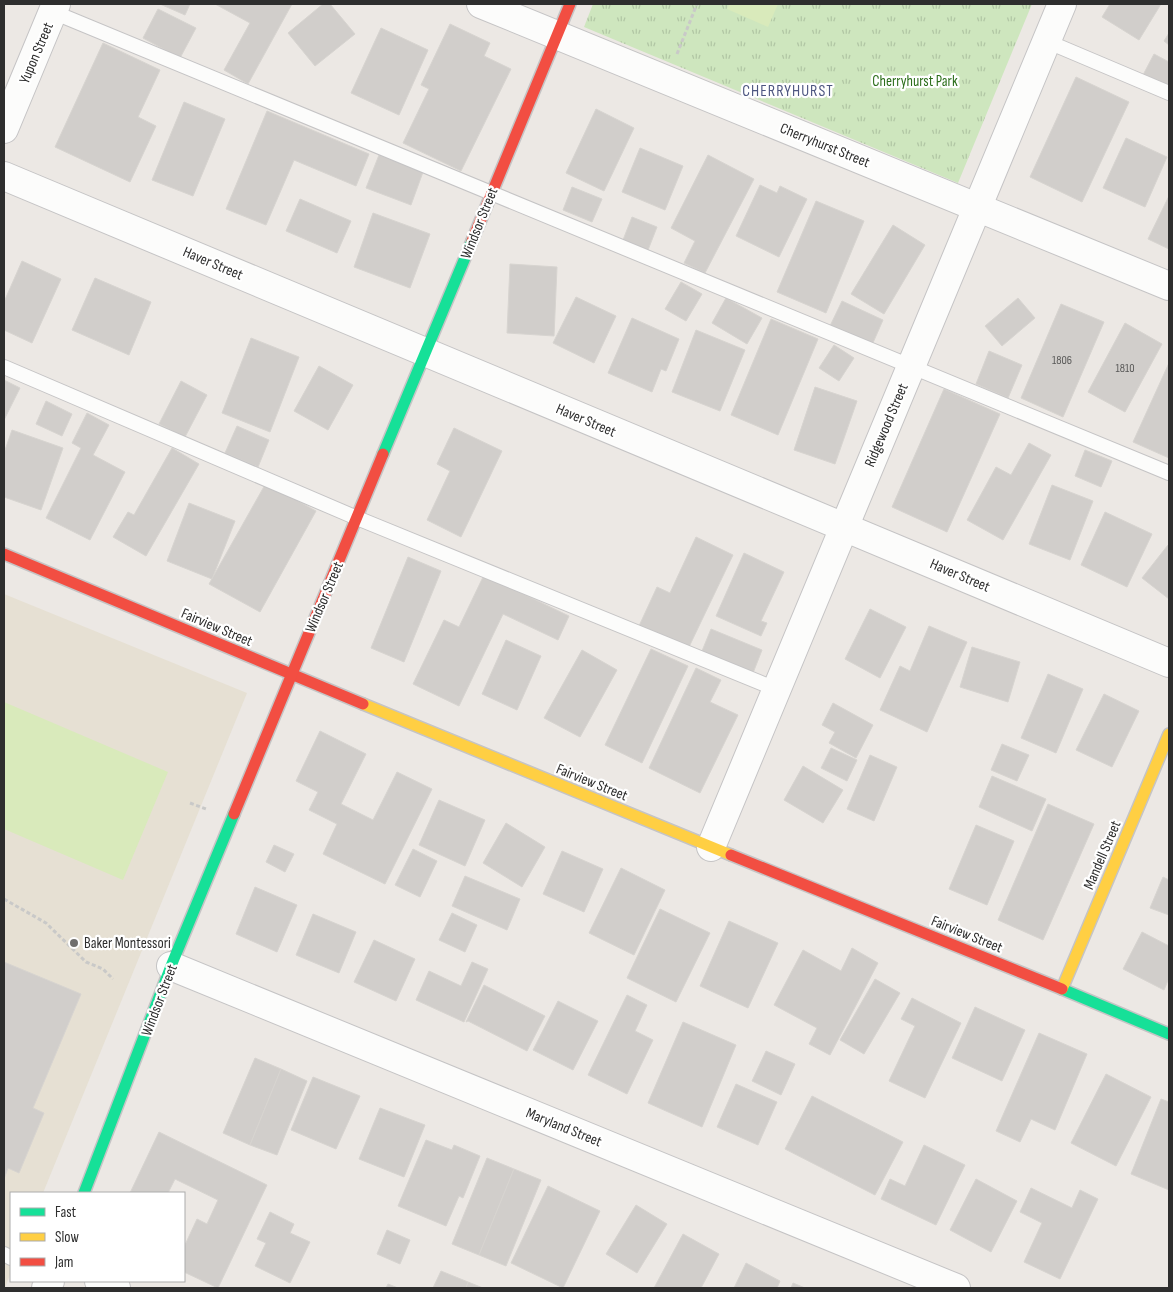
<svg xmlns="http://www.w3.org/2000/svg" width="1173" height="1292" font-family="'Sofia Sans Condensed',sans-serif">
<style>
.education{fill:#e6e0d3}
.park{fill:url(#park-tufts)}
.pitch{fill:#d9eabb}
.building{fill:#d1cecb;stroke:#d7d4d0}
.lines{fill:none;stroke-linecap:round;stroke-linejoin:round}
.lane-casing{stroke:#c5c4c5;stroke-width:16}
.street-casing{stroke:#c5c4c5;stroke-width:30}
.fast-casing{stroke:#c5c4c5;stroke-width:14}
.slow-casing{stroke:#c5c4c5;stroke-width:14}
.jam-casing{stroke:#c5c4c5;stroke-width:14}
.path{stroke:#c9c9c8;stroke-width:3;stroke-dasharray:4 2.5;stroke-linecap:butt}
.lane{stroke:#fcfcfb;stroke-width:14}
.street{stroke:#fcfcfb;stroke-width:28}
.fast{stroke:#16e098;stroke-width:11}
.slow{stroke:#ffcf43;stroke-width:11}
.jam{stroke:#f24e42;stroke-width:11}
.poi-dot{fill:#706f6e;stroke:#fff;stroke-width:2}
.labels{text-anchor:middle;stroke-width:4.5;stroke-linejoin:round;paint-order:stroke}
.number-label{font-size:12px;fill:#585857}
.street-label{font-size:15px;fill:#2e2e2e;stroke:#fff}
.park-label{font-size:15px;fill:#2c6e1b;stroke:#fff}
.poi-label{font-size:15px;fill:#2e2e2e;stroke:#fff;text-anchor:start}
.neighbourhood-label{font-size:16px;letter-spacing:1px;fill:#4d5680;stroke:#fff}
</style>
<defs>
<pattern id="park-tufts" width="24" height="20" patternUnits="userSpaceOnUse" patternTransform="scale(1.25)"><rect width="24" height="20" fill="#cee6be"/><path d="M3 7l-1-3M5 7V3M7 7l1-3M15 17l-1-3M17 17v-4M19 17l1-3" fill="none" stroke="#b1c6a4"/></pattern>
</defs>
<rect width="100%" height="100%" fill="#ece8e4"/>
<!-- education -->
<polygon class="education" points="4,594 247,693 43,1193 11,1193 11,1272 5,1288 4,1288"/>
<!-- park -->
<polygon class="park" points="593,4 1032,4 958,183 584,27"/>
<!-- pitch -->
<g class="pitch">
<polygon points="729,4 778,4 768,27 727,9"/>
<polygon points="4,702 168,772 123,880 4,829"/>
</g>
<!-- building -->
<g class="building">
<polygon points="160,4 190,4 185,15"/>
<polygon points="215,4 292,4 248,84 224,70 250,23"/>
<polygon points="323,4 330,4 355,34 315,66 288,33"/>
<polygon points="1110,4 1161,4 1139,40 1102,17"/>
<polygon points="158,9 196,28 180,58 143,38"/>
<polygon points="450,24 490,43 484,56 511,69 461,171 403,143 429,89 421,85"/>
<polygon points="381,28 428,50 399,115 351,93"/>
<polygon points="1169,33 1169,45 1164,41"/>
<polygon points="103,43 160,70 138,117 156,126 130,182 55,147"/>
<polygon points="1154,54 1169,62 1169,88 1143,75"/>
<polygon points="1076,77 1129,102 1082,202 1030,177"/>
<polygon points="184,102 225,119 193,196 152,180"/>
<polygon points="596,109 634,128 604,191 566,173"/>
<polygon points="267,111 369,154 356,186 294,160 266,225 226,209"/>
<polygon points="1126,138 1167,157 1145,207 1103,188"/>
<polygon points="640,148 683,166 665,210 622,192"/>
<polygon points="379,155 423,172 411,205 366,188"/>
<polygon points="708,155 754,179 705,273 684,263 695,241 671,228"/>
<polygon points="760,185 777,193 780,186 807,199 779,257 736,236"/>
<polygon points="572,187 602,199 592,222 563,210"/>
<polygon points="1169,196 1169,249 1148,239"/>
<polygon points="300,199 351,221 337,253 286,231"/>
<polygon points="816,201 864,221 826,313 777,292"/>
<polygon points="373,213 430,234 410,288 354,267"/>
<polygon points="632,217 657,227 648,250 623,240"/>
<polygon points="893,225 925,245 884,314 851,294"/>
<polygon points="22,261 61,279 32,343 4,330 4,302"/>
<polygon points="510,264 557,267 554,336 507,333"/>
<polygon points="95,278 151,302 129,355 72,330"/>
<polygon points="681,282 702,294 686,321 665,309"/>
<polygon points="576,297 616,316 594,363 553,343"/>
<polygon points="726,298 762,318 747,344 712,323"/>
<polygon points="1018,298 1035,318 1002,346 985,326"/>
<polygon points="842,301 883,320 872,345 830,326"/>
<polygon points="1061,304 1104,322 1063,417 1021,398"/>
<polygon points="632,318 679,339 666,371 661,369 652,392 608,373"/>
<polygon points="771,319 818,339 778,435 731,415"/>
<polygon points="1125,323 1162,344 1125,412 1088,392"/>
<polygon points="696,330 745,350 720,411 672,392"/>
<polygon points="251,338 299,357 270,432 222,413"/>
<polygon points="834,345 854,358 839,381 819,368"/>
<polygon points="989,351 1022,365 1008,398 976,384"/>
<polygon points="1169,363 1169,458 1133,442"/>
<polygon points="319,366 353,385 328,430 294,411"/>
<polygon points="4,380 20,388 4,420"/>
<polygon points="181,381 207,395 185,437 159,424"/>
<polygon points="815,387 857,401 835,464 794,450"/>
<polygon points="944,389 1000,414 947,532 892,507"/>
<polygon points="46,401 72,414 62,436 36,424"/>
<polygon points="87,413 109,425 93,455 125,472 90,540 46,518 81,448 72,443"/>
<polygon points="237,426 269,440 258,467 225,453"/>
<polygon points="454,428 502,451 461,537 427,520 450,471 437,464"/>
<polygon points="12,430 63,448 41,510 4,497 4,453"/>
<polygon points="1029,443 1051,455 1003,540 967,520 996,467 1011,475"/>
<polygon points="172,448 199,464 146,556 113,537 128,512 134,515"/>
<polygon points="1085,450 1112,461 1101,487 1075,476"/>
<polygon points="266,483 316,511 260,612 209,584"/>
<polygon points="1052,485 1093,501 1070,560 1029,544"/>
<polygon points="189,503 235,521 212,579 167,561"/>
<polygon points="1105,512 1152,534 1127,587 1081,565"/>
<polygon points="696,537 733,555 688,649 639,626 657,587 670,593"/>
<polygon points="1168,545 1169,546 1169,599 1142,578"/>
<polygon points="744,553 784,572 761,621 767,623 761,636 716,616"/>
<polygon points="408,557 441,571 404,662 371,648"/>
<polygon points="484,575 569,616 558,640 503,614 459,706 413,684 444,620 459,627"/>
<polygon points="870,609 906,627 880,678 845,659"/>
<polygon points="929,626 967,642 927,732 880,710 900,666 910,671"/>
<polygon points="711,629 762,650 753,673 702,651"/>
<polygon points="506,640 541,656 517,710 482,694"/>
<polygon points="972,647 1020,662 1008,702 960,687"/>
<polygon points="651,649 688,666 642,763 605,745"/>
<polygon points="582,650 617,670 580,737 544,718"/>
<polygon points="696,668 721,680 710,702 738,715 700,793 649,768"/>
<polygon points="1048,674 1083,689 1056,753 1021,738"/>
<polygon points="1104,694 1139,711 1112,767 1076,750"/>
<polygon points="833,703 873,725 856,758 829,743 835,732 822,725"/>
<polygon points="320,731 366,754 341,804 373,820 397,772 432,789 385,884 323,854 337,824 309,810 318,792 296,781"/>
<polygon points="1002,744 1029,755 1017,781 991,770"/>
<polygon points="831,748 857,760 847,781 821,768"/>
<polygon points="870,755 897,767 874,821 847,809"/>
<polygon points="803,766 843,790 823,823 784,800"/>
<polygon points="992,776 1046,799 1032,831 979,807"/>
<polygon points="439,800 485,820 465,866 419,845"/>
<polygon points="1048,804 1094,824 1043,940 998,920"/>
<polygon points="506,823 545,847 522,887 483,863"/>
<polygon points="976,825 1014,841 987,905 949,889"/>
<polygon points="274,845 294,854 285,872 266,862"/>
<polygon points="413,849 437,861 420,897 395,885"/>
<polygon points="562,851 603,869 584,912 543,894"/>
<polygon points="621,868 665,890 634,955 589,933"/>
<polygon points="465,876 520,899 507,930 452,906"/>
<polygon points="1163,877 1169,880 1169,915 1150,908"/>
<polygon points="255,887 297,905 277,952 236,934"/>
<polygon points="660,909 710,933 676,1002 627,978"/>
<polygon points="452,913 477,925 465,952 439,940"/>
<polygon points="313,914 356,932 339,973 296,955"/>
<polygon points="729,921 778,943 748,1008 700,986"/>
<polygon points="1142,932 1169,946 1169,978 1164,990 1123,969"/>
<polygon points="374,940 415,959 396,1001 354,982"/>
<polygon points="852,948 878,963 830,1055 809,1044 817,1028 774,1005 803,950 841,971"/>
<polygon points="4,962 81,994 33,1108 44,1113 19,1173 8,1168 4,1179"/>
<polygon points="472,962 488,969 464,1022 416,1000 429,971 461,986"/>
<polygon points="875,979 900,993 864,1054 840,1040"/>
<polygon points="484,985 545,1016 527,1051 468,1021 466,1022"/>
<polygon points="627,995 647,1005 635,1031 653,1040 627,1094 588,1075"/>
<polygon points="912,998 961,1023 925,1098 889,1081 915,1026 901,1019"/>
<polygon points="558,1001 598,1021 573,1070 533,1050"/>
<polygon points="975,1007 1025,1030 1002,1081 952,1058"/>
<polygon points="683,1022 736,1045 702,1127 648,1103"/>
<polygon points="1039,1033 1087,1054 1055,1130 1031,1119 1020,1142 996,1131"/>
<polygon points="766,1051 795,1064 781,1095 752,1081"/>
<polygon points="255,1058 281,1069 250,1145 223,1133"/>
<polygon points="281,1069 307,1081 277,1155 250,1145"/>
<polygon points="1106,1074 1151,1097 1116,1166 1071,1143"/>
<polygon points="313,1077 360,1096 336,1149 291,1130"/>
<polygon points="736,1084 777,1102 758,1145 717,1127"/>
<polygon points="812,1096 903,1142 875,1195 785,1149"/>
<polygon points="1161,1099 1169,1102 1169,1190 1131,1174"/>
<polygon points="380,1108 425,1125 404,1177 359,1159"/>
<polygon points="159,1132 267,1185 218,1288 184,1272 184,1247 197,1219 207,1224 218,1200 175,1179 168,1193 130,1193"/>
<polygon points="426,1140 452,1150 454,1145 480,1156 463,1198 459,1196 446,1226 398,1206"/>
<polygon points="924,1145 965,1165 936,1225 881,1199 890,1179 905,1186"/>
<polygon points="487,1158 514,1169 479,1255 452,1244"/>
<polygon points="514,1169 541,1180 506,1266 479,1255"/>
<polygon points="976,1179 1017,1201 991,1252 950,1230"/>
<polygon points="548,1186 600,1211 563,1288 511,1263"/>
<polygon points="1031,1188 1072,1208 1080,1190 1098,1199 1060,1279 1024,1262 1042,1223 1020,1212"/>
<polygon points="636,1205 667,1224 637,1273 606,1254"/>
<polygon points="270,1212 294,1224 290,1233 310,1242 290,1283 255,1266 266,1243 257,1239"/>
<polygon points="387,1230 410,1240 400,1264 377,1254"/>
<polygon points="683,1234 719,1254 701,1288 654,1288"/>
<polygon points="746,1263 780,1281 777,1288 734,1288"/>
<polygon points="441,1271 468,1282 466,1288 433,1288"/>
<polygon points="468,1282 483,1288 466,1288"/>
<polygon points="793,1283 805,1288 791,1288"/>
<polygon points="388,1284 398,1288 386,1288"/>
</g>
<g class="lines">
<defs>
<g id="lane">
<polyline points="53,12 1169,473"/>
<polyline points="1046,41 1169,93"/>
<polyline points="4,367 357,518 776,689"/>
<polyline points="4,1254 11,1258"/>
</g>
<g id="street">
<polyline points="481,4 1169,286"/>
<polyline points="4,129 56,4"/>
<polyline points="4,176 1169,663"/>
<polyline points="711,847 1062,4"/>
<polyline points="171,966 956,1288"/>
<polyline points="99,1281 116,1288"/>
<polyline points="46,1288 50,1281"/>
</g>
<g id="fast">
<polyline points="383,454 472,241"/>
<polyline points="1062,989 1169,1034"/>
<polyline points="84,1193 171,966 234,814"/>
</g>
<g id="slow">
<polyline points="363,704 731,855"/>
<polyline points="1062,989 1169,734"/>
</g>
<g id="jam">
<polyline points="472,241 570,4"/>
<polyline points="4,554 363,704"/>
<polyline points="234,814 383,454"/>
<polyline points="731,855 1062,989"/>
</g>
</defs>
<!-- lane casing -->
<use href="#lane" class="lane-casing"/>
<!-- street casing -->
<use href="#street" class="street-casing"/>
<!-- fast casing -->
<use href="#fast" class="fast-casing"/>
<!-- slow casing -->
<use href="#slow" class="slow-casing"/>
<!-- jam casing -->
<use href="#jam" class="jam-casing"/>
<!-- path -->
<g class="path">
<polyline points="677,54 697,4"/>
<polyline points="190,803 206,809"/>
<polyline points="4,899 46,923 86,962 103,969 113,979"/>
</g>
<!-- lane -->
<use href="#lane" class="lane"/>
<!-- street -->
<use href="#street" class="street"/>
<!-- fast -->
<use href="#fast" class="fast"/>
<!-- slow -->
<use href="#slow" class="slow"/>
<!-- jam -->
<use href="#jam" class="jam"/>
</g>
<!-- markers -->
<circle class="poi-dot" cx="74" cy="943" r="5"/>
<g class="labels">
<!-- number labels -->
<g class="number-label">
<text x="1062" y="364">1806</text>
<text x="1125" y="372">1810</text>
</g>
<!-- street labels -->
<g class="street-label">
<text transform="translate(36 53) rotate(-67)" y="5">Yupon Street</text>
<text transform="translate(825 145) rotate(22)" y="5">Cherryhurst Street</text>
<text transform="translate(479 223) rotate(-68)" y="5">Windsor Street</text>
<text transform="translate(213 263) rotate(23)" y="5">Haver Street</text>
<text transform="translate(586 420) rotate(23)" y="5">Haver Street</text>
<text transform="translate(886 425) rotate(-67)" y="5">Ridgewood Street</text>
<text transform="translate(960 575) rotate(23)" y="5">Haver Street</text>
<text transform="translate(324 597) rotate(-67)" y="5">Windsor Street</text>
<text transform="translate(217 627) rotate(23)" y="5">Fairview Street</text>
<text transform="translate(592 782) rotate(22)" y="5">Fairview Street</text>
<text transform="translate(1102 855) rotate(-67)" y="5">Mandell Street</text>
<text transform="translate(967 934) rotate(22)" y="5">Fairview Street</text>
<text transform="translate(159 1000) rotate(-69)" y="5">Windsor Street</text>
<text transform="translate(564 1127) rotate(22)" y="5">Maryland Street</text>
</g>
<!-- park labels -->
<g class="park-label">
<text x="915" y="86">Cherryhurst Park</text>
</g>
<!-- poi labels -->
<g class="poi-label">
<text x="84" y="948">Baker Montessori</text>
</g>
<!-- neighbourhood labels -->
<g class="neighbourhood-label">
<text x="788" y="96">CHERRYHURST</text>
</g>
</g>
<!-- border -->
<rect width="1173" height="1292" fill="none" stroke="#2e2e2e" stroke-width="10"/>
<!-- legend -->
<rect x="10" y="1192" width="175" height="90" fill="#ffffff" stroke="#ababab"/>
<rect x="20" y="1208" width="25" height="8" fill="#16e098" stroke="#ababab"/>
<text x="55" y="1217" font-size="15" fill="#2e2e2e">Fast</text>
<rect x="20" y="1233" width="25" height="8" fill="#ffcf43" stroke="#ababab"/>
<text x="55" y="1242" font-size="15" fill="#2e2e2e">Slow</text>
<rect x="20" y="1258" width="25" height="8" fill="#f24e42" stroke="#ababab"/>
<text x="55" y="1267" font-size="15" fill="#2e2e2e">Jam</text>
</svg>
